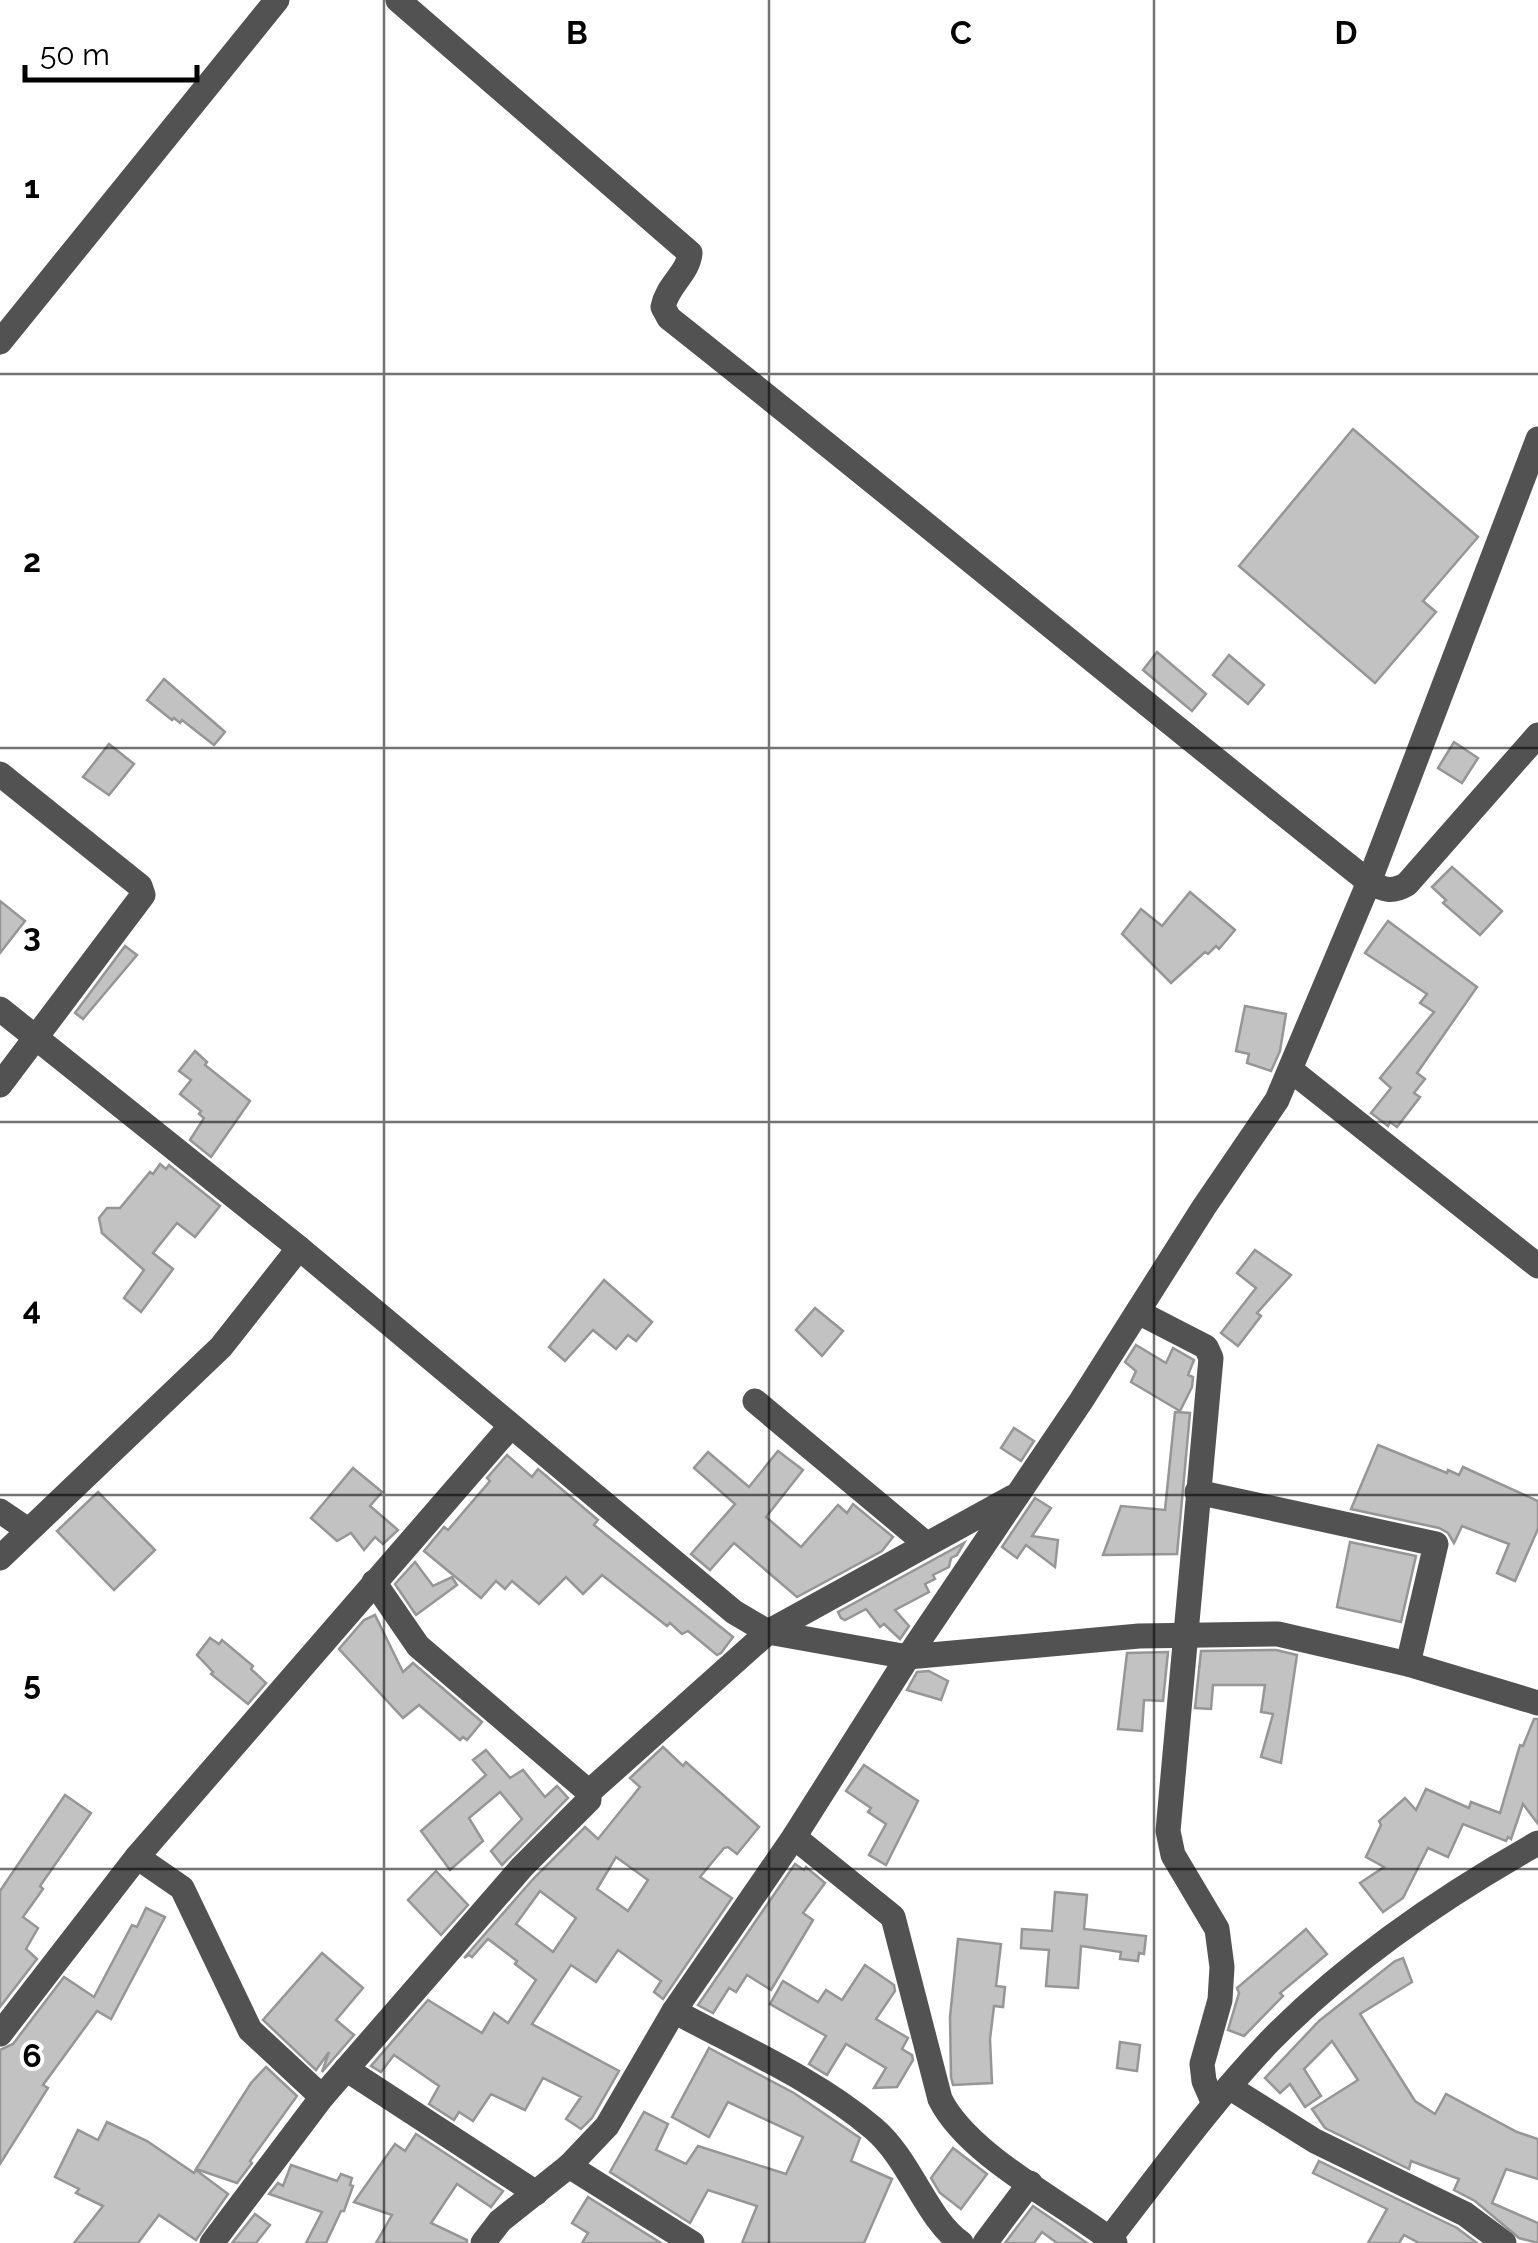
<svg xmlns="http://www.w3.org/2000/svg" width="1538" height="2243" font-family="Raleway,sans-serif">
<style>
.building{fill:#c2c2c2;stroke:#969696;stroke-width:2.5;fill-rule:evenodd}
.lines{fill:none;stroke-linecap:round;stroke-linejoin:round}
.minor{stroke:#525252;stroke-width:25}
.grid{fill:none;stroke:#000;stroke-width:2.5;stroke-opacity:0.55}
.grid-label{font-size:32px;text-anchor:middle;font-weight:bold;fill:#000;stroke:#fff;stroke-width:8;stroke-linejoin:round;paint-order:stroke}
</style>
<rect width="100%" height="100%" fill="#fff"/>
<!-- building -->
<g class="building">
<polygon points="1353,429 1478,537 1423,601 1436,612 1375,683 1239,566"/>
<polygon points="1157,652 1206,694 1192,711 1143,670"/>
<polygon points="1229,655 1264,685 1248,704 1213,675"/>
<polygon points="164,679 225,732 214,745 182,720 180,723 174,718 172,720 147,700"/>
<polygon points="1454,742 1478,758 1462,783 1438,768"/>
<polygon points="109,744 134,764 109,795 83,777"/>
<polygon points="1452,867 1502,911 1480,935 1443,903 1446,900 1432,887"/>
<polygon points="1190,892 1235,930 1219,949 1216,946 1208,954 1205,952 1171,983 1122,934 1141,909 1162,926"/>
<polygon points="0,901 25,921 0,953"/>
<polygon points="1388,921 1477,987 1417,1073 1425,1079 1414,1093 1420,1097 1397,1127 1390,1122 1388,1126 1371,1113 1391,1088 1380,1078 1434,1012 1420,1003 1427,994 1365,953"/>
<polygon points="125,946 137,955 83,1019 75,1013"/>
<polygon points="1245,1006 1286,1014 1280,1051 1271,1071 1247,1063 1249,1054 1236,1051"/>
<polygon points="195,1051 207,1062 205,1065 250,1101 211,1157 190,1140 204,1118 199,1114 201,1111 180,1094 191,1080 179,1071"/>
<polygon points="160,1164 166,1169 169,1165 220,1206 195,1237 177,1223 153,1253 173,1269 141,1312 124,1298 144,1270 102,1233 99,1218 107,1208 120,1208 150,1172 153,1174"/>
<polygon points="1255,1250 1291,1275 1257,1313 1261,1316 1238,1346 1221,1333 1256,1288 1237,1273"/>
<polygon points="604,1280 652,1322 636,1341 628,1335 616,1349 593,1330 565,1361 549,1347"/>
<polygon points="815,1308 843,1331 822,1356 796,1330"/>
<polygon points="1136,1345 1166,1363 1173,1348 1194,1360 1188,1375 1193,1377 1192,1387 1180,1411 1131,1382 1136,1371 1125,1362"/>
<polygon points="1175,1412 1190,1413 1177,1554 1103,1555 1121,1506 1165,1510"/>
<polygon points="1014,1428 1034,1441 1021,1461 1001,1448"/>
<polygon points="1378,1445 1447,1473 1448,1470 1459,1475 1463,1467 1538,1501 1538,1529 1515,1581 1497,1573 1509,1544 1462,1526 1454,1543 1448,1533 1439,1528 1351,1509"/>
<polygon points="778,1451 803,1470 766,1517 801,1547 838,1505 847,1513 853,1504 893,1537 882,1551 797,1597 734,1543 710,1570 691,1554 735,1504 694,1468 708,1452 749,1487"/>
<polygon points="507,1455 532,1477 538,1469 598,1520 594,1525 733,1637 721,1653 717,1655 688,1631 682,1634 670,1623 667,1626 602,1575 583,1594 566,1577 539,1604 512,1581 505,1589 496,1581 481,1598 424,1551 444,1527 448,1530 490,1481 487,1478"/>
<polygon points="353,1468 382,1492 370,1506 398,1530 383,1544 375,1537 364,1550 351,1533 337,1541 311,1518"/>
<polygon points="98,1492 155,1550 114,1590 57,1531"/>
<polygon points="1035,1498 1051,1508 1032,1536 1058,1540 1055,1567 1026,1545 1017,1558 1002,1547"/>
<polygon points="1350,1542 1416,1556 1401,1622 1337,1607"/>
<polygon points="964,1543 957,1555 951,1558 949,1567 933,1575 935,1579 925,1584 929,1592 895,1610 909,1626 900,1639 884,1624 880,1627 866,1609 845,1620 841,1618 838,1612"/>
<polygon points="415,1562 433,1586 452,1577 457,1585 416,1615 395,1584"/>
<polygon points="375,1615 403,1672 413,1663 482,1722 467,1740 463,1737 460,1740 419,1705 403,1718 339,1649 364,1620"/>
<polygon points="210,1638 219,1644 222,1640 253,1666 251,1669 266,1683 248,1704 211,1674 213,1672 197,1655"/>
<polygon points="1276,1650 1297,1655 1281,1763 1261,1757 1273,1714 1261,1712 1265,1685 1213,1685 1211,1709 1195,1708 1201,1651"/>
<polygon points="1168,1652 1163,1701 1144,1700 1142,1731 1118,1729 1127,1653"/>
<polygon points="929,1671 948,1681 941,1700 907,1690 917,1672"/>
<polygon points="1534,1719 1538,1719 1538,1824 1523,1804 1511,1839 1508,1837 1506,1841 1463,1824 1448,1857 1428,1848 1403,1898 1383,1912 1360,1883 1384,1867 1366,1857 1381,1825 1379,1821 1405,1798 1416,1810 1426,1789 1469,1808 1471,1802 1500,1813 1520,1745 1523,1746"/>
<path d="M663 1747 683 1766 686 1762 759 1827 737 1854 728 1847 724 1848 700 1877 732 1898 663 1999 654 1992 661 1981 618 1950 596 1982 571 1965 532 2024 619 2071 592 2118 581 2129 566 2119 581 2097 543 2078 525 2110 491 2094 473 2121 459 2112 454 2120 429 2104 439 2086 394 2055 381 2072 371 2066 428 2000 482 2033 494 2013 508 2023 536 1980 515 1964 517 1961 488 1939 472 1957 469 1955 464 1958 534 1878 585 1827 598 1839 640 1787 630 1778ZM616 1857 648 1880 628 1911 597 1889ZM540 1891 576 1918 553 1952 516 1924Z"/>
<polygon points="486,1750 510,1778 523,1770 545,1797 557,1786 568,1798 502,1865 491,1851 522,1819 500,1792 469,1818 483,1841 450,1870 421,1831 486,1775 473,1760"/>
<polygon points="864,1765 918,1801 886,1865 869,1855 886,1824 868,1812 871,1808 846,1791"/>
<polygon points="65,1795 91,1813 40,1886 43,1889 23,1917 38,1928 26,1949 37,1959 0,2007 0,1891"/>
<polygon points="795,1864 804,1870 806,1867 825,1883 803,1913 813,1920 771,1990 747,1975 736,1992 729,1988 713,2013 698,2005"/>
<polygon points="436,1871 468,1905 441,1935 408,1900"/>
<polygon points="1055,1892 1087,1895 1084,1929 1146,1936 1144,1954 1139,1953 1138,1961 1120,1959 1121,1952 1081,1946 1078,1988 1046,1986 1049,1950 1021,1948 1022,1929 1052,1931"/>
<polygon points="146,1908 165,1917 111,2019 97,2011 43,2085 48,2088 0,2164 0,2050 13,2044 64,1977 94,1997 132,1925 137,1927"/>
<polygon points="1306,1929 1327,1954 1280,1993 1283,1996 1244,2036 1228,2030 1239,1993 1237,1988"/>
<polygon points="958,1939 1001,1944 996,1986 1005,1987 1003,2007 994,2006 990,2039 992,2083 953,2085 951,2077 950,2017"/>
<polygon points="322,1953 363,1988 336,2020 354,2035 322,2072 329,2052 316,2070 263,2020"/>
<polygon points="1403,1958 1412,1982 1360,2014 1415,2101 1435,2114 1446,2094 1517,2132 1538,2139 1538,2179 1506,2169 1492,2203 1538,2223 1538,2243 1519,2238 1475,2201 1454,2190 1459,2179 1411,2161 1409,2169 1325,2128 1312,2109 1358,2080 1332,2041 1304,2069 1321,2096 1305,2107 1290,2084 1280,2093 1265,2078 1319,2021 1395,1961"/>
<polygon points="865,1965 894,1985 895,1991 876,2019 908,2038 902,2049 912,2055 913,2060 897,2087 874,2088 886,2068 846,2044 827,2075 809,2064 826,2036 770,2004 783,1981 818,2002 826,1990 842,2000"/>
<polygon points="1120,2042 1140,2045 1137,2071 1117,2068"/>
<polygon points="709,2048 794,2093 860,2138 851,2161 892,2179 864,2243 742,2243 757,2206 708,2190 690,2223 610,2172 644,2112 668,2124 656,2150 686,2164 698,2146 786,2174 803,2137 728,2102 709,2137 672,2117"/>
<polygon points="266,2067 297,2096 250,2161 252,2163 237,2183 196,2169 251,2083"/>
<polygon points="107,2122 147,2141 194,2173 196,2170 228,2194 196,2240 159,2215 138,2243 74,2243 103,2206 76,2193 79,2189 55,2177 78,2130 98,2140"/>
<polygon points="416,2134 503,2191 491,2207 457,2184 431,2223 467,2240 467,2243 376,2243 392,2215 354,2202 395,2144 405,2151"/>
<polygon points="953,2148 987,2174 961,2209 940,2193 931,2178"/>
<polygon points="1319,2161 1457,2228 1477,2243 1419,2243 1404,2235 1399,2243 1368,2243 1387,2209 1313,2173"/>
<polygon points="291,2165 337,2181 341,2174 352,2178 350,2185 353,2186 344,2211 341,2211 326,2243 306,2243 322,2212 269,2194 278,2183 283,2186"/>
<polygon points="588,2197 661,2243 582,2243 588,2233 572,2223"/>
<polygon points="1033,2206 1061,2225 1087,2243 1057,2243 1042,2232 1034,2243 1005,2243"/>
<polygon points="255,2214 270,2225 256,2243 232,2243"/>
</g>
<g class="lines">
<!-- minor -->
<g class="minor">
<path d="M398 0 690 253C688 274 667 285 663 307L669 318C904 504 1134 696 1369 882 1384 890 1392 893 1407 884L1538 735"/>
<polyline points="0,342 277,0"/>
<polyline points="0,774 140,886 143,895 0,1085"/>
<polyline points="0,1009 299,1248 734,1612 768,1632 908,1657 1139,1636 1278,1634 1408,1664 1538,1703"/>
<polyline points="1292,1071 1538,1266"/>
<polyline points="1138,1312 1206,1347 1211,1358 1168,1831 1173,1855 1217,1929 1222,1967 1220,2000 1202,2064 1204,2081 1214,2104"/>
<polyline points="755,1401 925,1543"/>
<polyline points="1197,1492 1436,1544 1408,1664"/>
<polyline points="0,1511 28,1530"/>
<polyline points="0,1558 221,1347 299,1248"/>
<polyline points="374,1582 418,1646 589,1792"/>
<path d="M794 1837 893 1917 940 2099C968 2156 1064 2203 1115 2243"/>
<polyline points="137,1857 182,1888 250,2030 322,2097"/>
<path d="M674 2011C740 2047 815 2079 873 2128 911 2160 925 2217 961 2243"/>
<polyline points="0,2034 137,1857 510,1427"/>
<polyline points="346,2069 536,2193"/>
<polyline points="1229,2087 1315,2141 1465,2214 1504,2243"/>
<polyline points="569,2166 692,2243"/>
<polyline points="212,2243 322,2097 522,1867 589,1800 589,1792 768,1632 1013,1497"/>
<polyline points="483,2243 500,2221 569,2166 607,2126 674,2011 794,1837 908,1657 1081,1401 1204,1207 1277,1100 1369,882 1538,439"/>
<polyline points="985,2243 1030,2183"/>
<path d="M1106 2243C1159 2175 1210 2104 1269 2042 1346 1963 1442 1897 1538 1843"/>
</g>
</g>
<!-- grid -->
<path class="grid" d="M384 0V2243M769 0V2243M1154 0V2243M0 374H1538M0 748H1538M0 1122H1538M0 1495H1538M0 1869H1538"/>
<g class="grid-label">
<text x="577" y="44">B</text>
<text x="961" y="44">C</text>
<text x="1346" y="44">D</text>
<text x="32" y="198">1</text>
<text x="32" y="572">2</text>
<text x="32" y="946">3</text>
<text x="32" y="1320">4</text>
<text x="32" y="1694">5</text>
<text x="32" y="2067">6</text>
</g>
<!-- scale -->
<path d="M25 65v15h172v-15" fill="none" stroke="#000000" stroke-width="5"/>
<text x="40" y="65" font-size="30" fill="#000000" stroke="#ffffff" stroke-width="8" paint-order="stroke">50 m</text>
</svg>
